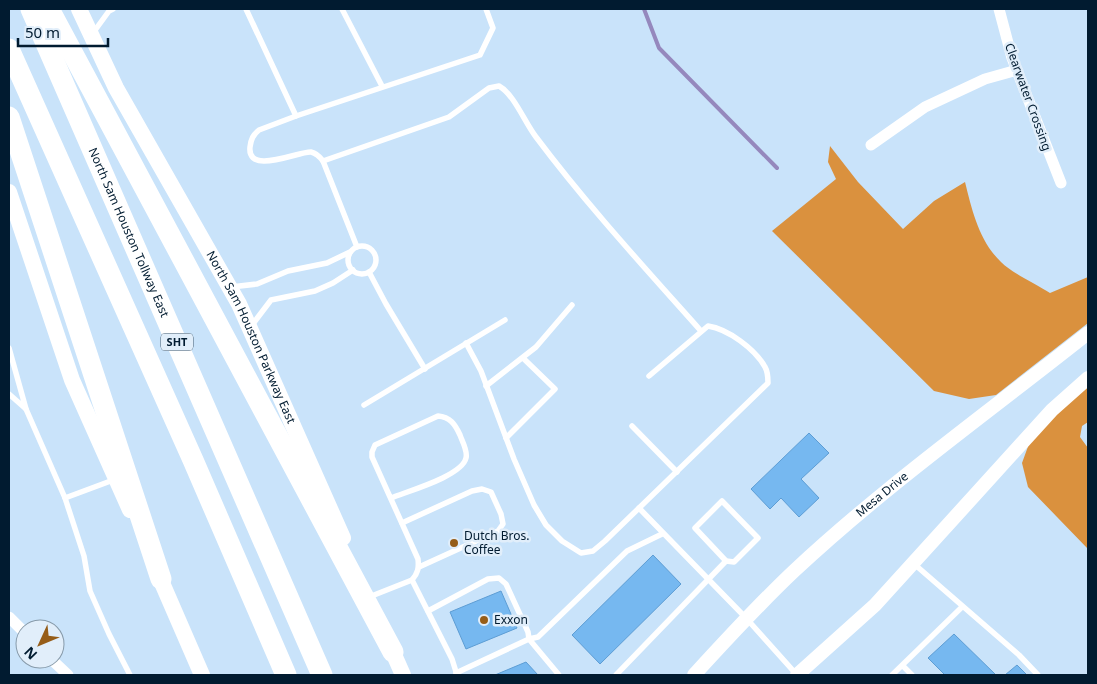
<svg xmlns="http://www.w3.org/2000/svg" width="1097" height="684" font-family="'Noto Sans',sans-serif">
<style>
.forest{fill:#da913e}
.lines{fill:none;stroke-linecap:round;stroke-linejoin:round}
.stream{stroke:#9588bd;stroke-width:4}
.building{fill:#76b8f0;stroke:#5d9dd4}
.service{stroke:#fff;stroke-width:5.5}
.minor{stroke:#fff;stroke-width:11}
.tertiary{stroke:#fff;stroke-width:14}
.secondary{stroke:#fff;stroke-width:16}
.motorway{stroke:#fff;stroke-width:21}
.poi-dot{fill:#965d18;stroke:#e1eefa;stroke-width:2}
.labels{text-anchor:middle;stroke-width:5;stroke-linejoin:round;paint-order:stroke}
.shield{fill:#e1eefa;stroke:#445a6d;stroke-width:1}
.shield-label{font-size:11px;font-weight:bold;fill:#011b30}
.street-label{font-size:12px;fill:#011b30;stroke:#e1eefa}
.poi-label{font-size:12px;fill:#011b30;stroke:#e1eefa;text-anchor:start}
</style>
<rect width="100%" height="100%" fill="#c9e3fa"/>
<!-- forest -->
<g class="forest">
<path d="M830 146 858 182 903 229 934 201 965 182C972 210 979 241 1001 262 1012 273 1036 284 1050 293L1088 277V323L996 395 969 399 934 391 772 231 836 179 828 162Z"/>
<polygon points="1088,382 1088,422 1082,426 1080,437 1088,448 1088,549 1028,487 1022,463 1030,441"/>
</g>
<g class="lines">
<!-- stream -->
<polyline class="stream" points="644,9 659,48 777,168"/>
</g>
<!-- building -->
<g class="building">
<polygon points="809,433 829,453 801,479 819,498 799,517 781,498 770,509 751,489"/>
<polygon points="653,555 681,584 600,664 572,635"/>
<polygon points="501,591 517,628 466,649 450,612"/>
<polygon points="954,634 996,675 945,675 928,658"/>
<polygon points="526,662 538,675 495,675"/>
<polygon points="1017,665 1027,675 1005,675"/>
</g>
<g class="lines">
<!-- service -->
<g class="service">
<polyline points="246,9 296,116 480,55 493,28 486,9"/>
<polyline points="342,9 382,86"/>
<polyline points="93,33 109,11 113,9"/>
<path d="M296 116 259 130C253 135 251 139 250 147 247 176 299 151 311 152 316 153 320 157 323 161L357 247"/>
<path d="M323 161 449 117 489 88 499 86C514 94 525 123 536 137 587 205 645 268 701 331"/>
<circle cx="362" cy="260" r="14"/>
<polyline points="369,272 386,304 425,369"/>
<polyline points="231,287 257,284 288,271 327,263 350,252"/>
<polyline points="252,325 271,300 315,291 333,283 353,270"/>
<path d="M466 343 481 371 514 459 534 505 546 525 562 541 581 553 593 551 605 541 768 383C768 378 768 372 765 367 755 349 728 329 708 326L649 376"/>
<polyline points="9,348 26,409 9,394"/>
<polyline points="486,386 536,347 572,305"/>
<polyline points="364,405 505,320"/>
<polyline points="26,409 65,498 116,479"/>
<polyline points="632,426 677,472"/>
<polyline points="506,438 555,389 523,358"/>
<polyline points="65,498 84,556 90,591 109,634 130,675"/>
<path d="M391 498C408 491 462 476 466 458 468 451 462 441 460 435 455 424 450 417 438 416L375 445 372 452V457L418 559C419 568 418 573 412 580"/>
<polygon points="722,501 758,538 734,562 726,561 695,528"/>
<polyline points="639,508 746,618 797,675"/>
<polyline points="402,523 472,491 482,489 491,492 501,514 503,524 498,531 419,567"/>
<polyline points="913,563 1019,655 1038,675"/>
<polyline points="369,597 412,580 452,659 457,675"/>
<polyline points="428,611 488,579 499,578 506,584 528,632 529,639 538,637 627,551 662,534"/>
<polyline points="903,666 912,675"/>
<polyline points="456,673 529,639 559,675"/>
<polyline points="616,675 726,561"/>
<polyline points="892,675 962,607"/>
</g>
<!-- minor -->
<g class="minor">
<polyline points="999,9 1012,58 1061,183"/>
<polyline points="871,145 925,107 985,79 1017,70"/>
<polyline points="9,617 25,633"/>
<polyline points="51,659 68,675"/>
</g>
<!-- tertiary -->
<g class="tertiary">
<path id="s1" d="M694 675C726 640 759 604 794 571 886 485 990 411 1088 333"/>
<polyline points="797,675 875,605 1052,410 1088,378"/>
</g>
<!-- secondary -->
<g class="secondary">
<path id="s2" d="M79 9 116 88 239 304 343 538"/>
<polyline points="9,192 72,380 130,510"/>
<polyline points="156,569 202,675"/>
<polyline points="388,641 403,675"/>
</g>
<!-- motorway -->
<g class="motorway">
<path id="s3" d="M31 9 322 675"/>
<polyline points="49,9 393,652"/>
<polyline points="9,49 193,460 286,675"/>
<polyline points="9,117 161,579"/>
</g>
</g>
<!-- markers -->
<g class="poi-dot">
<circle cx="454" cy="543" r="5"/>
<circle cx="484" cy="620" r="5"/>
</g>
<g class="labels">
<!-- shield labels -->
<rect class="shield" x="161" y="333.5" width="32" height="17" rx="4"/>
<g class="shield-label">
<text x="177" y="346">SHT</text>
</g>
<!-- street labels -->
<g class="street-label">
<text transform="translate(1028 97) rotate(70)" y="4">Clearwater Crossing</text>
<text dy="4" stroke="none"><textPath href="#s3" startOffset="244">North Sam Houston Tollway East</textPath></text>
<text dy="4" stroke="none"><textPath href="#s2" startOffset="371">North Sam Houston Parkway East</textPath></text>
<text dy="4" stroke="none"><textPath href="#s1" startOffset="261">Mesa Drive</textPath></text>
</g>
<!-- poi labels -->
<g class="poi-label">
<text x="464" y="540">Dutch Bros.<tspan x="464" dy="14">Coffee</tspan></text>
<text x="494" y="624">Exxon</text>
</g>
</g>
<!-- border -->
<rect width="1097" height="684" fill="none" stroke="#011b30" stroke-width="20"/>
<!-- north arrow -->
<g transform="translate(40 644) rotate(226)"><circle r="24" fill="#e1eefa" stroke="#879aa9"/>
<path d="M0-4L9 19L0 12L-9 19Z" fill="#965d18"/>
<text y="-8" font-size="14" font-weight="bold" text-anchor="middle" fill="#011b30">N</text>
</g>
<!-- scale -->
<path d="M18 38v8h90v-8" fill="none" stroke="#011b30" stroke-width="2.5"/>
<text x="25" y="38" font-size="15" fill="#011b30" stroke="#e1eefa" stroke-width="4" paint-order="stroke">50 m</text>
</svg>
